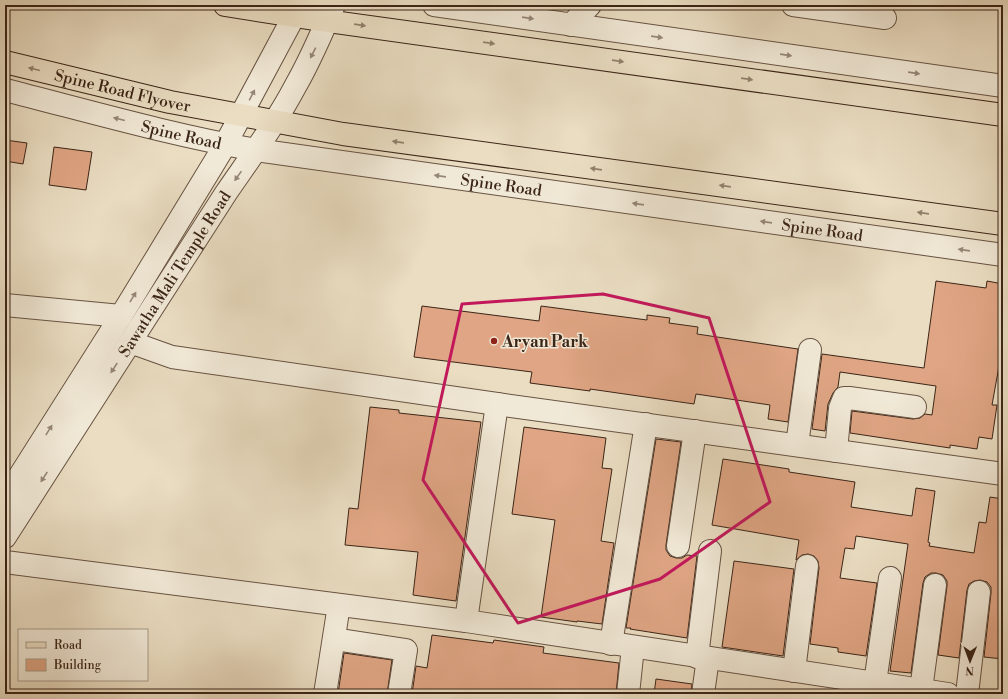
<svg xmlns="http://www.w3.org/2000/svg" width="1008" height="699" font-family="'Libre Bodoni',serif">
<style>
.building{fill:#dfa584;stroke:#3b2517}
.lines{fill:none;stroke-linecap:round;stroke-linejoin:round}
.minor-casing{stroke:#675342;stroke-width:24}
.major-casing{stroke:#3b2517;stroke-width:24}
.minor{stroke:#f1e9d7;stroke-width:22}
.major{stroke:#eaddc2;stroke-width:22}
.oneway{fill:#968777}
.oneway2{fill:#92816c}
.marked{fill:none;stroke:#c2185b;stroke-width:3;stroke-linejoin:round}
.poi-dot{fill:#8f2418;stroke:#f1e9d7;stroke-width:1.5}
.labels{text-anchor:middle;stroke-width:3;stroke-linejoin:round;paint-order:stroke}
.street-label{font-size:16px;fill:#3b2517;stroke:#f1e9d7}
.poi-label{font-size:16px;font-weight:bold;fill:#3b2517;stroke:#f1e9d7;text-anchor:start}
</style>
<rect width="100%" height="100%" fill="#eaddc2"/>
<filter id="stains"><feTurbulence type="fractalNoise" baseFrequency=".005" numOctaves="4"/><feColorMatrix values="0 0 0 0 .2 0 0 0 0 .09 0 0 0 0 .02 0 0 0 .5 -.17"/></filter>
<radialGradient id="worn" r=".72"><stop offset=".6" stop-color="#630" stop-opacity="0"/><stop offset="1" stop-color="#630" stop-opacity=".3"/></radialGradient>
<!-- building -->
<g class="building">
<polygon points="5,140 27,143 23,164 5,161"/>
<polygon points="54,147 92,152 86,190 49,185"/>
<polygon points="936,281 986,288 987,281 1003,284 1003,344 992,405 997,405 992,439 979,437 977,449 950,445 950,448 850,433 852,411 913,419 920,418 925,414 932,415 936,386 840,372 838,387 833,393 828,404 825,431 812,429 822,354 924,368"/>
<polygon points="422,306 539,321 541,306 647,320 647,315 670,318 669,323 698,327 697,334 798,349 788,422 768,419 770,405 696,394 694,404 590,389 590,391 530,383 532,372 414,357"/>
<polygon points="370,407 399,410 399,413 481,422 456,601 413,595 418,552 345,545 349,508 358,509"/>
<polygon points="524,427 606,438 602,468 612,469 601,541 614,543 602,624 577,621 577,622 541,617 555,520 512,514"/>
<polygon points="656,439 681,442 666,545 666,550 670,556 676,558 682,558 687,555 697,556 687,638 630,629 631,628 626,628"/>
<polygon points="723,459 789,469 789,472 855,482 851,507 912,516 916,488 935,491 928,542 930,543 929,546 974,553 979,522 986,523 990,497 1003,499 1003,579 1000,603 1003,603 1003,659 984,657 991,593 991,587 987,582 980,580 974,581 969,584 967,590 959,658 938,655 947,586 947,581 943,575 936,573 931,573 925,577 923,583 911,673 890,671 908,544 856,536 854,549 845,548 840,578 877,583 866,656 838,652 838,648 810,644 819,568 818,561 814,556 808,554 802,555 796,560 799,540 712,525"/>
<polygon points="734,561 794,569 783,656 722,647"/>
<polygon points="432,635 493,643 494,640 544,647 543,653 619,663 616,694 412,694 416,666 427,668"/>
<polygon points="344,653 392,660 387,694 338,694"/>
<polygon points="656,679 692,684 691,694 654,694"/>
</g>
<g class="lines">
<defs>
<g id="minor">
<polyline points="434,5 1003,86"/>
<polyline points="793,5 885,18"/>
<polyline points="571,25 590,5"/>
<path id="s1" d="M5 90C88 111 171 135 256 150L1003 255"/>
<polyline points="5,305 121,316"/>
<polyline points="130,342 172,357 497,404 1003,474"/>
<polyline points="797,445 810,350"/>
<polyline points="836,451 840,408 844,398 849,398 915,407"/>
<polyline points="5,499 121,316 225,145 294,16 298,5"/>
<path id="s2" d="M5 537 226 193C250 158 276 123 296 85 311 59 322 32 334 5"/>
<polyline points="678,546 695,431"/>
<polyline points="5,562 466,621 948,694"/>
<polyline points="466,621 497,404"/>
<polyline points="334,639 406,650 399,694"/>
<polyline points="611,644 646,424"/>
<polyline points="697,657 710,551"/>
<polyline points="794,671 807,566"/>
<polyline points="875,683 890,578"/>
<polyline points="921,690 935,585"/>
<polyline points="325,694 339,605"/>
<polyline points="628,694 633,647"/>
<polyline points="703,694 708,658"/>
<polyline points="967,694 979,592"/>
</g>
<g id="major">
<polyline points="225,5 327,21 1003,115"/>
<path id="s3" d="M5 62 170 102 343 134 1003 224"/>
</g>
</defs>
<!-- minor casing -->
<use href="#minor" class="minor-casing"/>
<!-- major casing -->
<use href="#major" class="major-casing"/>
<!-- minor -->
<use href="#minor" class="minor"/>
<!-- major -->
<use href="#major" class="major"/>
</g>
<!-- one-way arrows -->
<defs><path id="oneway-solid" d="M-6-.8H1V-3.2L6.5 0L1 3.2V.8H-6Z"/></defs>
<g class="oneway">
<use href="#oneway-solid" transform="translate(528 18) rotate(8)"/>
<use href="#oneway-solid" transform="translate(657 37) rotate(8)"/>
<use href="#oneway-solid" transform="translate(313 53) rotate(117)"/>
<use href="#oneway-solid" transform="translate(786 55) rotate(8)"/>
<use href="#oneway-solid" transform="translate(914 73) rotate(8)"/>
<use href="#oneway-solid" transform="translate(252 95) rotate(-62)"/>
<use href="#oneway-solid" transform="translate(119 119) rotate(-166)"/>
<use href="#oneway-solid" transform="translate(238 176) rotate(125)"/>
<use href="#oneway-solid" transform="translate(440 176) rotate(-172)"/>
<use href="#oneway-solid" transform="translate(638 204) rotate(-172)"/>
<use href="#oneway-solid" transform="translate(766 222) rotate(-172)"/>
<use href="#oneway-solid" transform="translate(964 250) rotate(-172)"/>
<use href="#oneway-solid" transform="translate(133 297) rotate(-59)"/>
<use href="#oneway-solid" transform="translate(114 368) rotate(123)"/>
<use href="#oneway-solid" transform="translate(49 430) rotate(-58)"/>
<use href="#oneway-solid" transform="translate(44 477) rotate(123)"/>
</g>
<g class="oneway2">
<use href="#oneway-solid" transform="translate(360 25) rotate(8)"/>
<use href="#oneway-solid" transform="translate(489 43) rotate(8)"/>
<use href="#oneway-solid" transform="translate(618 61) rotate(8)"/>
<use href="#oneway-solid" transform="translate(34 69) rotate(-166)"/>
<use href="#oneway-solid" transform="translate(747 79) rotate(8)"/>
<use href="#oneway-solid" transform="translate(398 142) rotate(-172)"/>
<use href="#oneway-solid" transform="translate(596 169) rotate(-172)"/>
<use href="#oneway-solid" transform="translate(725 186) rotate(-172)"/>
<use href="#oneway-solid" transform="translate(923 213) rotate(-172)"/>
</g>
<!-- marked area -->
<path class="marked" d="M603 294 709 318 770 502 660 579 518 623 423 480 462 304Z"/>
<!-- markers -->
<circle class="poi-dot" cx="494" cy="341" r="4"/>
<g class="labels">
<!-- street labels -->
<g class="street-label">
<text dy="6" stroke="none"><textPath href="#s3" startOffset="121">Spine Road Flyover</textPath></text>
<text dy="6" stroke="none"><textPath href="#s1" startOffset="182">Spine Road</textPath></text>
<text dy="6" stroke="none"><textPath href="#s1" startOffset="506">Spine Road</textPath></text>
<text dy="6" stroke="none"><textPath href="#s1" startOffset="830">Spine Road</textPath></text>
<text dy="6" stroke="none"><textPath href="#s2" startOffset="313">Sawatha Mali Temple Road</textPath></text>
</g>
<!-- poi labels -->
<g class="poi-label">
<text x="502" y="347">Aryan Park</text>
</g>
</g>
<!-- margin -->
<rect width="1008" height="699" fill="none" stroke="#eaddc2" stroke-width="20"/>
<rect x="6" y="6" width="996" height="687" fill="none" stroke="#3b2517" stroke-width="2"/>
<rect x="10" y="10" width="988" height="679" fill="none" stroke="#3b2517"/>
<!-- legend -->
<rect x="18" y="629" width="130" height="52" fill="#f1e9d7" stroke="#a89b8a"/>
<rect x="26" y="642" width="20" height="6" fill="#eaddc2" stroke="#a89b8a"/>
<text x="54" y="649" font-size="12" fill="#3b2517">Road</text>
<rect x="26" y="659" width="20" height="12" fill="#dfa584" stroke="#a89b8a"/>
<text x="54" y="669" font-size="12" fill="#3b2517">Building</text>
<!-- north arrow -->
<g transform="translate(970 661) rotate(181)" stroke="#f1e9d7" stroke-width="3" paint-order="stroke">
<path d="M0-3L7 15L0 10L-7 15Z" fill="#3b2517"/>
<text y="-6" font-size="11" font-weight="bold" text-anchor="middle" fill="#3b2517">N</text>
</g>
<rect width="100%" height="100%" filter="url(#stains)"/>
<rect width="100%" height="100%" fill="url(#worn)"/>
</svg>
